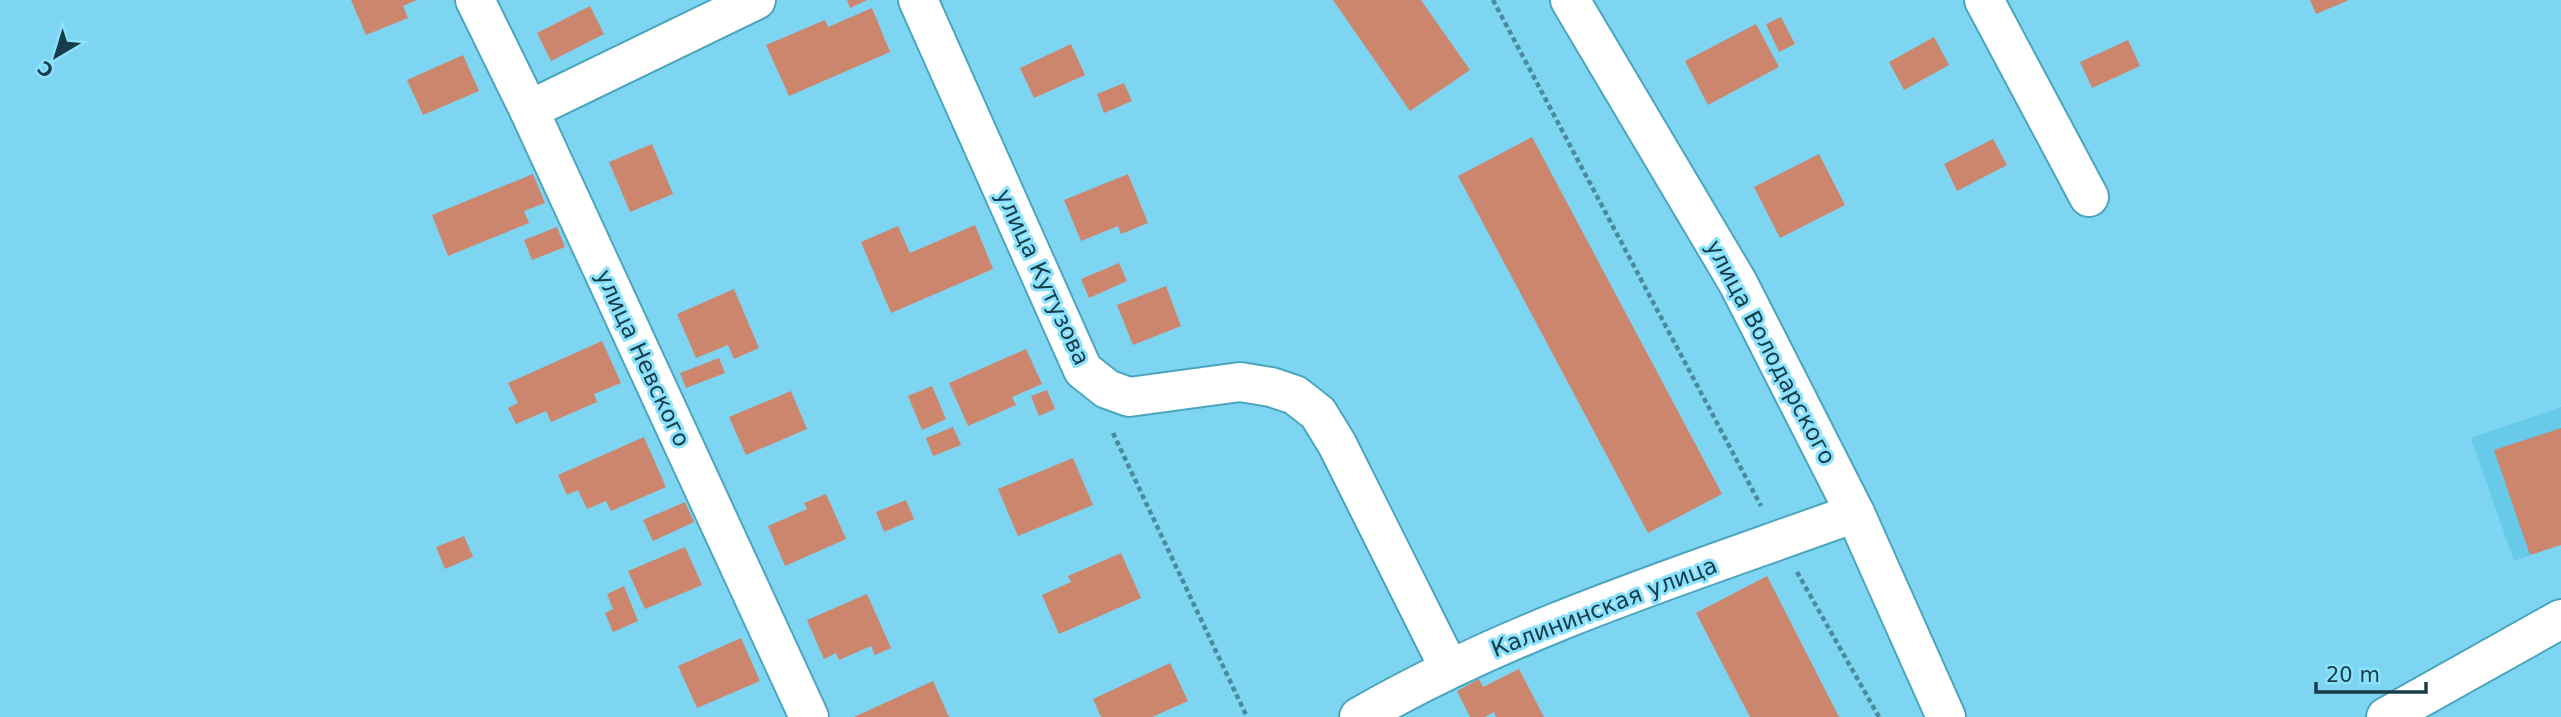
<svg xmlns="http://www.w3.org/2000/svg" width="2561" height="717" font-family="'DejaVu Sans',sans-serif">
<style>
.built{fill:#67cae9}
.building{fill:#cc866e}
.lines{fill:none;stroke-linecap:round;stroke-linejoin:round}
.minor-casing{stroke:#4ca5bf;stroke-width:42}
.major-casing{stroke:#4ca5bf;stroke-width:42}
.path{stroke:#4b899d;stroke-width:4.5;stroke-dasharray:5 3.5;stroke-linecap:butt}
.minor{stroke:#fff;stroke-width:38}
.major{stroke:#fff;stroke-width:38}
.labels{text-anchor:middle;stroke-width:6;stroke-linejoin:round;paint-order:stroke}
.street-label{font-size:23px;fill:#173d48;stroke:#8be2ff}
</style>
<rect width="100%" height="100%" fill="#7ed5f1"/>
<!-- built -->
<polygon class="built" points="2561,407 2561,544 2514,561 2471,438"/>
<!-- building -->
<g class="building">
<polygon points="351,0 417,0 403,6 408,18 366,35"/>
<polygon points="847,0 867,0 850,8"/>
<polygon points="1333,0 1421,0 1470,70 1410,111"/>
<polygon points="2310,0 2349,0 2316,14"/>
<polygon points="590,6 604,34 551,61 537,33"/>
<polygon points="872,8 890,52 789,96 766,45 825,20 828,27"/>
<polygon points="1781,17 1795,44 1779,52 1766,24"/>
<polygon points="1756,24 1779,67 1708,105 1685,61"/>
<polygon points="1934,37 1949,65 1904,90 1889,62"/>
<polygon points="2128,40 2140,66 2092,88 2080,62"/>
<polygon points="1071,44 1085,75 1034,98 1020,68"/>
<polygon points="463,55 479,91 423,115 407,80"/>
<polygon points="1124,83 1132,101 1104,113 1097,94"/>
<polygon points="1532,137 1722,494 1648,533 1458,176"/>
<polygon points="1993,139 2007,165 1957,191 1944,164"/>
<polygon points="652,144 673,194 630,212 609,162"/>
<polygon points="1819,154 1845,205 1780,238 1754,187"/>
<polygon points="533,174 545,203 524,211 529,223 448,256 432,215"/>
<polygon points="1128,174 1148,223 1121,234 1118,226 1081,241 1064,200"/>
<polygon points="975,225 993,269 891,313 861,242 898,226 910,253"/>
<polygon points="557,227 565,247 532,260 524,240"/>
<polygon points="1119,263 1127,281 1089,298 1081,279"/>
<polygon points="1166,286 1181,326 1133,345 1117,305"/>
<polygon points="734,289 759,348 734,359 728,345 696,358 677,314"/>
<polygon points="602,341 621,383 594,394 597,402 551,422 546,411 516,424 508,408 518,403 508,383"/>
<polygon points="1026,349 1042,384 1012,397 1016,405 968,426 949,383"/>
<polygon points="719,358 725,373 686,388 680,373"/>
<polygon points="932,386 946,419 922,430 908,396"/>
<polygon points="1047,390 1055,409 1039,416 1031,396"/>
<polygon points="791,391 807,429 746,455 729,417"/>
<polygon points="953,427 961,445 933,456 926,438"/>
<polygon points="2561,428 2561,545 2530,555 2494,450"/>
<polygon points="644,437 666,487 611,511 606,501 587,509 578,490 567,495 558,475"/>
<polygon points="1073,458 1093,505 1018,536 998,489"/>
<polygon points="826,494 846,539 785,566 768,526 807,509 804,503"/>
<polygon points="906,500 914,519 884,532 876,512"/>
<polygon points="685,502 694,522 653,541 643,520"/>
<polygon points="464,536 473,557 445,569 436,547"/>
<polygon points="685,547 702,585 645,609 628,571"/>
<polygon points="1121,553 1141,598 1059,634 1042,595 1071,582 1068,576"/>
<polygon points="1767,576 1839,717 1750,717 1696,613"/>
<polygon points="624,586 638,621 613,632 605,613 613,609 607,594"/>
<polygon points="867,594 891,648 875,655 871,646 839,660 836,653 824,659 807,620"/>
<polygon points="741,638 760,681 697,708 678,666"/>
<polygon points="1170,663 1188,701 1152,717 1101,717 1093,699"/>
<polygon points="1519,669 1544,717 1496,717 1494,712 1485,717 1470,717 1457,691 1479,679 1483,687"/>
<polygon points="933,681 949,717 854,717"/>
</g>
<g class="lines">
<defs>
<g id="minor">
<polyline points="475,0 529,110 809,717"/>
<polyline points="918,0 1083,370 1107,389 1129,397 1240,382 1271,387 1295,395 1318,413 1337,444 1449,668"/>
<polyline points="1984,0 2089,197"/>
<polyline points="529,110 756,0"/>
<path d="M1359 717C1515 627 1687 574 1855 513"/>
</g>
<g id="major">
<polyline points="1570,0 1738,283 1855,513 1946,717"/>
<polyline points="2386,717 2561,619"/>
</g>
</defs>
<!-- minor casing -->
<use href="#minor" class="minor-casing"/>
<!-- major casing -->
<use href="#major" class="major-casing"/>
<!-- path -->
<g class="path">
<polyline points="1493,0 1761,506"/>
<polyline points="1113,433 1247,717"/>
<polyline points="1797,572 1879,717"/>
</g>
<!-- minor -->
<use href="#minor" class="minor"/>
<!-- major -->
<use href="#major" class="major"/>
</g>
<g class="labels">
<!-- street labels -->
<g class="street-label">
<text transform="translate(1043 277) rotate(65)" y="8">улица Кутузова</text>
<text transform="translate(1771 352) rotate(62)" y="8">улица Володарского</text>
<text transform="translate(643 358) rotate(65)" y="8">улица Невского</text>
<text transform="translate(1604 607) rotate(-21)" y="8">Калининская улица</text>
</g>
</g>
<!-- north arrow -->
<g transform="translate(56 56) rotate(218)" stroke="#8be2ff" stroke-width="5" paint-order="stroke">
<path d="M0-5L12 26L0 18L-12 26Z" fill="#173d48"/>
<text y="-10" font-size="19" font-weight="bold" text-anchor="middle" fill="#173d48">С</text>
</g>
<!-- scale -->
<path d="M2316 682v10h110v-10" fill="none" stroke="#173d48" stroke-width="3.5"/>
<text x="2326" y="682" font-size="21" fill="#173d48" stroke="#8be2ff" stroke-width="5" paint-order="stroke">20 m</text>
</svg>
